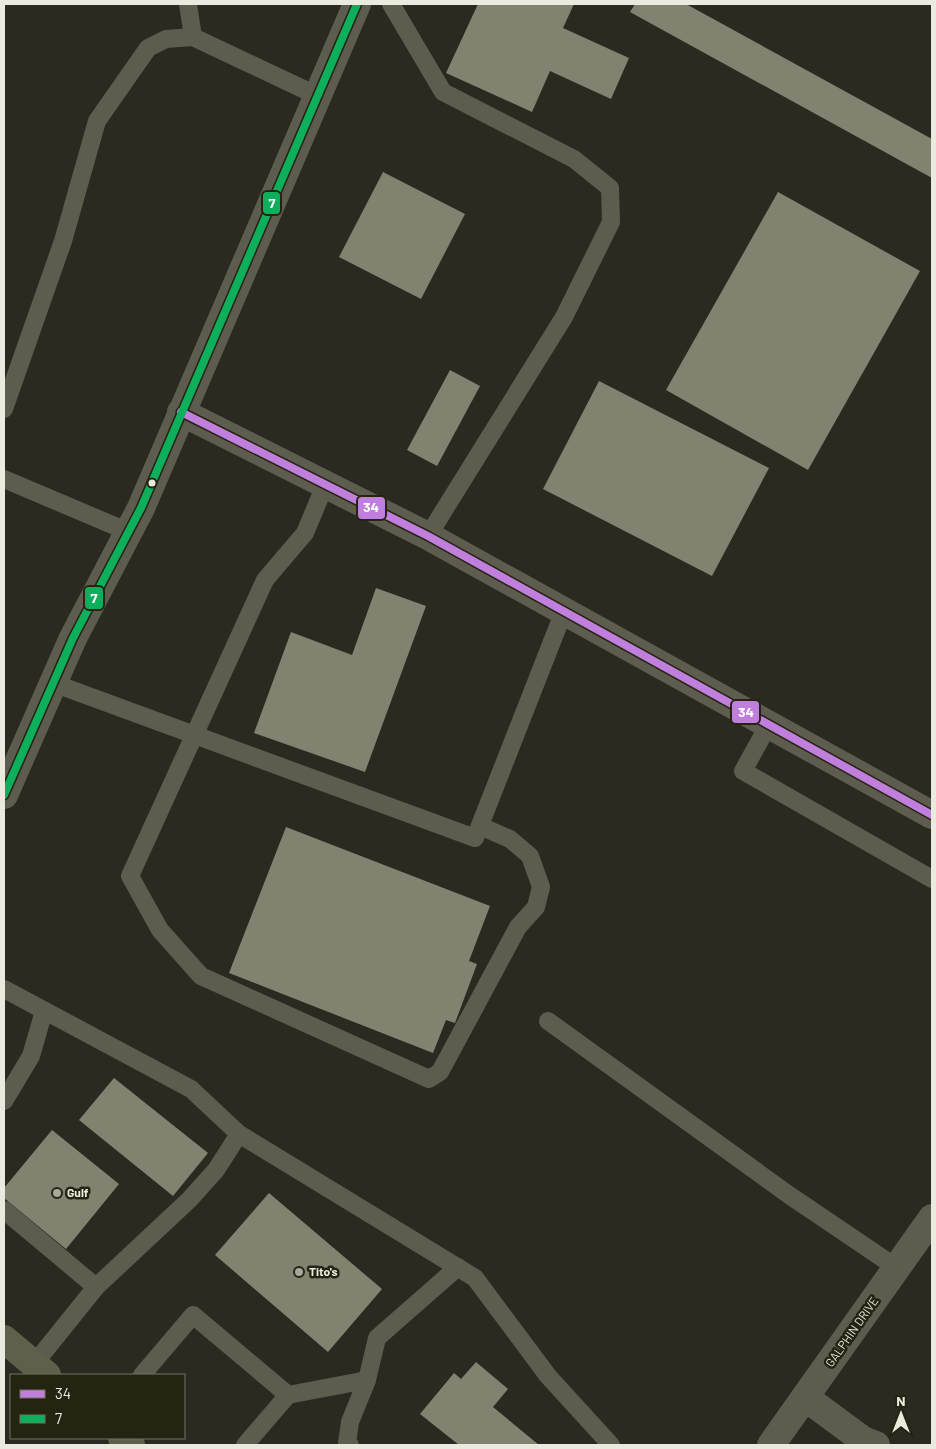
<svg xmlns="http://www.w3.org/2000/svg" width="936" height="1449" font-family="Barlow,sans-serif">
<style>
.building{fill:#838270}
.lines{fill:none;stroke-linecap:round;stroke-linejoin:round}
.service{stroke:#5d5c4e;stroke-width:18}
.minor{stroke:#5d5c4e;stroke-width:28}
.tertiary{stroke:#5d5c4e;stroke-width:28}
.secondary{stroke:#5f5f4c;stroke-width:28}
.bus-1-casing{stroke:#252412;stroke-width:11}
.bus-2-casing{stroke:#252412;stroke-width:11}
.bus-1{stroke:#c07fdc;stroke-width:8}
.bus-2{stroke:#0daf5c;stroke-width:8}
.bus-dot{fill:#eaeade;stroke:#252412;stroke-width:2}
.poi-dot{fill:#a7a79c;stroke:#252412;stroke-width:2}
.labels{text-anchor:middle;stroke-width:5;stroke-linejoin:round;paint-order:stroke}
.poi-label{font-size:12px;font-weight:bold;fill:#eaeade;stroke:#252412;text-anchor:start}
.street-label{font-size:12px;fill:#eaeade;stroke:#252412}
.line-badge{stroke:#252412;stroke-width:2}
.badge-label{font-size:14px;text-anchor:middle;font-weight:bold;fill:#fff}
</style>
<rect width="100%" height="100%" fill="#2b2a20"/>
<!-- building -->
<g class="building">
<polygon points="478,4 574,4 563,28 629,58 611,99 550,71 532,112 446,73"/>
<polygon points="635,4 686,4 932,139 932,178 630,12"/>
<polygon points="383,172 465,214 421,299 339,257"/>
<polygon points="778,192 920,271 808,470 666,390"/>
<polygon points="450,370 480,386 437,466 407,450"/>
<polygon points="599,381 769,468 712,576 543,489"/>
<polygon points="376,588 426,606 365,772 254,733 291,632 352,655"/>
<polygon points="286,827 490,906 469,961 477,964 455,1023 446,1020 433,1053 229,973"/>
<polygon points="114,1078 208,1153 173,1196 79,1120"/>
<polygon points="52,1130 119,1184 66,1249 4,1198 4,1188"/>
<polygon points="269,1193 382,1289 328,1352 215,1255"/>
<polygon points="476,1362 508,1389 493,1407 539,1445 459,1445 420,1414 454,1373 461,1379"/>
</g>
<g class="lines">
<!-- service -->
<g class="service">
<polyline points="188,4 193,37"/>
<polyline points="391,4 443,92 574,159 610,188 611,222 564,317 428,536"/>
<polyline points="4,409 63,241 97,121 148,48 166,39 193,37 318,96"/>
<polyline points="4,479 129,532"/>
<polyline points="325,485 305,533 265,580 130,876 160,930 201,976 429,1079 440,1072 518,927 536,907 541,887 530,856 510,839 480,826"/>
<polyline points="53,683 475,838 564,611"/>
<polyline points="769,724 743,771 932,879"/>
<polyline points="4,989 191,1089 239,1134 216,1170 189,1200 96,1287 34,1364"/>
<polyline points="548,1021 789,1195 897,1268"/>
<polyline points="4,1101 31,1056 44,1011"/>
<polyline points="239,1134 475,1278 548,1376 611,1445"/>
<polyline points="4,1210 96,1287"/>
<polyline points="142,1375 193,1315 288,1395 245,1445"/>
<polyline points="288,1395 367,1380"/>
<polyline points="350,1445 347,1443 350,1422 367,1380 377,1338 458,1267"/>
</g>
<!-- minor -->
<g class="minor">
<polyline points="181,412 428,536 932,815"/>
<polyline points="806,1398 863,1440 876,1445"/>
<polyline points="771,1445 932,1218"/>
</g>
<!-- tertiary -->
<polyline class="tertiary" points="4,795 73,638 141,508 357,4"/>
<!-- secondary -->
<g class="secondary">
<polyline points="4,1339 47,1375"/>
<polyline points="122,1438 131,1445"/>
</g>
<defs>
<polyline id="bus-1" points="181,412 428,536 932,815"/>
<polyline id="bus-2" points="4,795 73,638 141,508 357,4"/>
</defs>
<!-- bus-1 casing -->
<use href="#bus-1" class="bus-1-casing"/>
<!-- bus-2 casing -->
<use href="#bus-2" class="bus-2-casing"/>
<!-- bus-1 -->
<use href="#bus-1" class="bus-1"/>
<!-- bus-2 -->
<use href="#bus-2" class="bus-2"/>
</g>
<!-- markers -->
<circle class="bus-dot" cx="152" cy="483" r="4.5"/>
<g class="poi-dot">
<circle cx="57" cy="1193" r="5"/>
<circle cx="299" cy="1272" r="5"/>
</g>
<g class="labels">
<!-- poi labels -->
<g class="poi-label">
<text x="67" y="1197">Gulf</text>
<text x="309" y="1276">Tito's</text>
</g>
<!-- street labels -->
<g class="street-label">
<text transform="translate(852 1332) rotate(-55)" y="4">GALPHIN DRIVE</text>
</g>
</g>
<g class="line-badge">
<rect x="262" y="191" width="19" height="24" rx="5" fill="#0daf5c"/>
<rect x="357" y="496" width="29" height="24" rx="5" fill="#c07fdc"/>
<rect x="84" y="586" width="20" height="24" rx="5" fill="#0daf5c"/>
<rect x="731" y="700" width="29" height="24" rx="5" fill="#c07fdc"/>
</g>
<g class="badge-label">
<text x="272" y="208">7</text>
<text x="371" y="512">34</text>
<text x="94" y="603">7</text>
<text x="746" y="717">34</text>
</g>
<!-- border -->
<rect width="936" height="1449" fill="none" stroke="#eaeade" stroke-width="10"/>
<!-- legend -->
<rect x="10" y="1374" width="175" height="65" fill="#252412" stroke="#747364"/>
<rect x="20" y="1390" width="25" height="8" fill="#c07fdc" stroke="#747364"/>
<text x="55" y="1399" font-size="15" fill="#eaeade">34</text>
<rect x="20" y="1415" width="25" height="8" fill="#0daf5c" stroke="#747364"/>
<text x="55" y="1424" font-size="15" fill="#eaeade">7</text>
<!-- north arrow -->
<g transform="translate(901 1414)" stroke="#252412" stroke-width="4" paint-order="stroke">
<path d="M0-4L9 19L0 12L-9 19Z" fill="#eaeade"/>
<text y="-8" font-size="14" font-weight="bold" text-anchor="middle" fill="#eaeade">N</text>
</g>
</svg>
